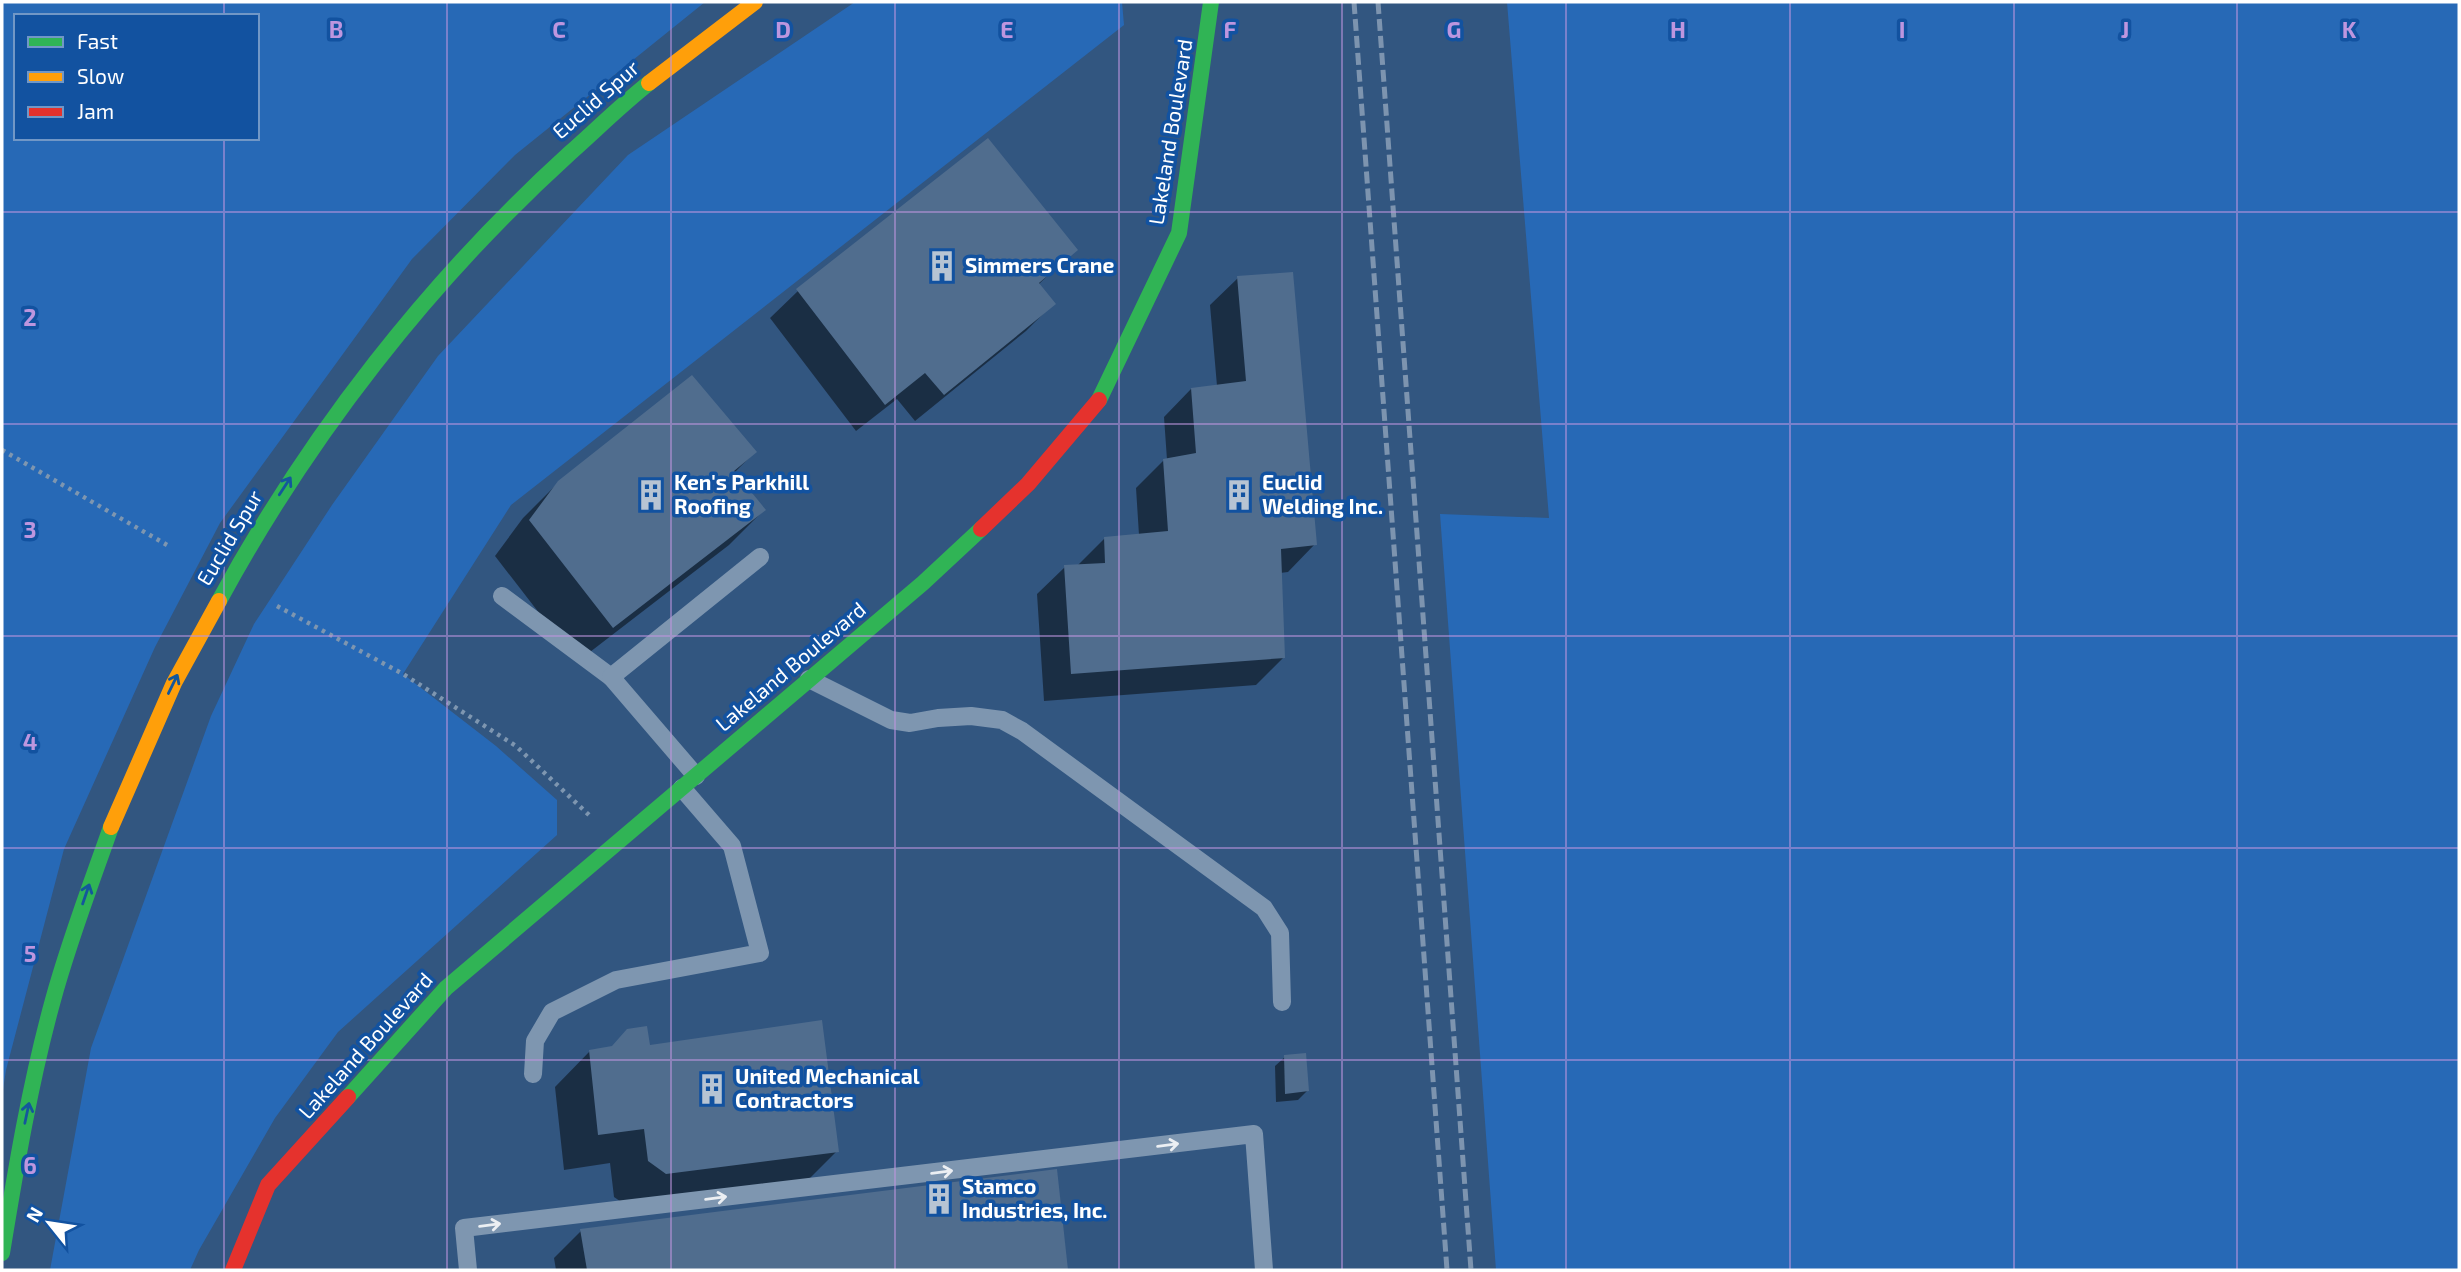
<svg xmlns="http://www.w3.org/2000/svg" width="2461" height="1272" font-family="'Exo 2',sans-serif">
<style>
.green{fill:#2769b6;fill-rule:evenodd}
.shadow{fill:#0007}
.building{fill:#506d8e}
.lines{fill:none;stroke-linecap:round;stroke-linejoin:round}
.path{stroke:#7e96b0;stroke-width:4.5;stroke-dasharray:3.5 5;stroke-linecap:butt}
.lane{stroke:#7e96b0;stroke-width:18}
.fast{stroke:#30b455;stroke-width:16}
.slow{stroke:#ff9f0a;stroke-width:16}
.jam{stroke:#e5322d;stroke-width:16}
.rail{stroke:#7d94af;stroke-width:5;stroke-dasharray:12 5;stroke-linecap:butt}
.oneway{stroke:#14579c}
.oneway2{stroke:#eceff3}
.grid{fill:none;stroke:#bd96df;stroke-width:2;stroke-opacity:0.55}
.labels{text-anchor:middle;stroke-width:7;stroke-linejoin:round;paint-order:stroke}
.street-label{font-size:21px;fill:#fff;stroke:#1252a0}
.poi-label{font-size:21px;font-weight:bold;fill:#fff;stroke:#1252a0;text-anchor:start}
.grid-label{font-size:23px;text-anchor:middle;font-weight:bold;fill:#bd96df;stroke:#1252a0;stroke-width:7;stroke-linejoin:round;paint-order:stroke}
</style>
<rect width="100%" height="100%" fill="#325680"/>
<!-- green -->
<g class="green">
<path d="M2 2H705L515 155 412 259 220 523 155 647 64 849 6 1070 2 1096ZM16 16H257V138H16Z"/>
<polygon points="855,2 1122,2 1124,25 511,505 403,674 496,746 557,800 557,835 338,1032 275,1118 199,1250 190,1270 50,1270 91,1048 211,716 254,624 332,505 438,356 628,155"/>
<polygon points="1507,2 2459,2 2459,1270 1496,1270 1440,514 1549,518"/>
</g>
<!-- shadow -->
<g class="shadow">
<polygon points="1075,249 1038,285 1053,304 1026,331 915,421 897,399 856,431 770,318 798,291"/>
<polygon points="1238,278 1315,544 1288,572 1280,573 1283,658 1256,685 1044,701 1037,594 1065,567 1077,566 1105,538 1139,535 1136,488 1164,460 1167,460 1164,417 1191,389 1217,386 1210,305"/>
<polygon points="755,452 733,474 764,510 729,545 577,662 495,556 523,518 559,482"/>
<polygon points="649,1047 837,1151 802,1186 630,1208 614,1197 610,1163 564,1170 555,1087 590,1051"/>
<polygon points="1285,1057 1307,1091 1298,1100 1276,1102 1275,1066"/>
<polygon points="1055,1171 1066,1270 556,1270 554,1258 581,1231"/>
</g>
<!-- building -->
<g class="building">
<polygon points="988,138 1078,250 1039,283 1056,304 944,395 925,373 885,405 796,289"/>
<polygon points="1293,272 1317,545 1281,549 1285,658 1071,674 1064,565 1105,563 1104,537 1168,531 1163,459 1196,453 1191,388 1246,381 1237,276"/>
<polygon points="692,375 757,452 734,471 766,510 613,628 529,520 558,481"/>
<polygon points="822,1020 839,1152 666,1174 648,1161 644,1129 598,1135 589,1050 612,1046 627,1029 647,1026 650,1045"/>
<polygon points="1306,1053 1309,1091 1285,1094 1284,1055"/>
<polygon points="1057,1169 1068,1270 587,1270 580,1229"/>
</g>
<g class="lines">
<!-- path -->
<g class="path">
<polyline points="2,450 167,545"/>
<polyline points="277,606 403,674 516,746 589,815"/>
</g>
<!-- lane -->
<g class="lane">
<polyline points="502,596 611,677"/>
<polyline points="809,679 891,720 910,723 938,718 971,716 1002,720 1022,731 1264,908 1280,933 1282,1002"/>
<polyline points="696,776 611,677 760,557"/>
<polyline points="533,1074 535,1041 552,1012 616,980 760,953 732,846 682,788"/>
<polyline points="468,1270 464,1228 1254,1134 1264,1270"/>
</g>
<!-- fast -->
<g class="fast">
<polyline points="1099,400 1179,233 1211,2"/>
<path d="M219 601C309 435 429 281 570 153 596 130 621 105 649 83"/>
<polyline points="348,1097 446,988 923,583 981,529"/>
<path d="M2 1253C16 1168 30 1083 53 1000 69 941 91 884 111 827"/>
</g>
<!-- slow -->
<g class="slow">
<polyline points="649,83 755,2"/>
<polyline points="111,827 174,683 219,601"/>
</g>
<!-- jam -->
<g class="jam">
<polyline points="981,529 1028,484 1099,400"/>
<polyline points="233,1270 268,1185 348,1097"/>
</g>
<!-- rail -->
<g class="rail">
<polyline points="1354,2 1447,1270"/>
<polyline points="1378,2 1471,1270"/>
</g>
</g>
<!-- one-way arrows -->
<defs><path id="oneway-shaft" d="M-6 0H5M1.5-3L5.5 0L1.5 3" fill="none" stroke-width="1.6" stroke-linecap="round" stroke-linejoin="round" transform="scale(1.75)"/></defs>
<g class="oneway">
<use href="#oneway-shaft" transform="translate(285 486) rotate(-57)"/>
<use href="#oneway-shaft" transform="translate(173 684) rotate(-64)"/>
<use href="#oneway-shaft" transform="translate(86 894) rotate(-71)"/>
<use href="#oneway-shaft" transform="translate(27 1113) rotate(-78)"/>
</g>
<g class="oneway2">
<use href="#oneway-shaft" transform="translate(1168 1145) rotate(-7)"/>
<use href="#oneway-shaft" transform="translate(942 1172) rotate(-7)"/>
<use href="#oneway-shaft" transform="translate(716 1198) rotate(-7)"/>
<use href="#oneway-shaft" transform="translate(490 1225) rotate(-7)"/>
</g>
<!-- grid -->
<path class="grid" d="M224 2V16M447 2V1270M671 2V1270M895 2V1270M1119 2V1270M1342 2V1270M1566 2V1270M1790 2V1270M2014 2V1270M2237 2V1270M224 138V1270M2 212H2459M2 424H2459M2 636H2459M2 848H2459M2 1060H2459"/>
<!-- icons -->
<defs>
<symbol id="building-bare" viewBox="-9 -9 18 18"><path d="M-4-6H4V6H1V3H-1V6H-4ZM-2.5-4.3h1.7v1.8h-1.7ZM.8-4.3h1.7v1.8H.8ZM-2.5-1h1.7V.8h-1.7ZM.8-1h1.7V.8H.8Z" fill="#b7c4d3" stroke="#1252a0" stroke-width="2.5" paint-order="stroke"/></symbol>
</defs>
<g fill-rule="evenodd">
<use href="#building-bare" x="920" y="244" width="44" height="44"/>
<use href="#building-bare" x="629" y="473" width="44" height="44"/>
<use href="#building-bare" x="1217" y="473" width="44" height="44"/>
<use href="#building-bare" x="690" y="1067" width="44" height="44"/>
<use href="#building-bare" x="917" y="1177" width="44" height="44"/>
</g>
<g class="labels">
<!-- street labels -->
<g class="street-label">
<text transform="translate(596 100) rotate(-41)" y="7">Euclid Spur</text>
<text transform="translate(1171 132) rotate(-81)" y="7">Lakeland Boulevard</text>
<text transform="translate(230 538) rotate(-59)" y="7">Euclid Spur</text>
<text transform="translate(791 667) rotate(-40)" y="7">Lakeland Boulevard</text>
<text transform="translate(366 1046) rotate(-48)" y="7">Lakeland Boulevard</text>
</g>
<!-- poi labels -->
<g class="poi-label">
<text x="965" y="273">Simmers Crane</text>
<text x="674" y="490">Ken's Parkhill<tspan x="674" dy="24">Roofing</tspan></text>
<text x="1262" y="490">Euclid<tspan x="1262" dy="24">Welding Inc.</tspan></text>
<text x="735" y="1084">United Mechanical<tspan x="735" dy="24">Contractors</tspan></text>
<text x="962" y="1194">Stamco<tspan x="962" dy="24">Industries, Inc.</tspan></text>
</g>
</g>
<g class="grid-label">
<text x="336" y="38">B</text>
<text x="559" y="38">C</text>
<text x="783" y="38">D</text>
<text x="1007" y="38">E</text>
<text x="1230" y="38">F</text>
<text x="1454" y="38">G</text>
<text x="1678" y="38">H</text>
<text x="1902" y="38">I</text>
<text x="2125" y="38">J</text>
<text x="2349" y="38">K</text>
<text x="30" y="326">2</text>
<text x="30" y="538">3</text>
<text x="30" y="750">4</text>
<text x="30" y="962">5</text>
<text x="30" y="1174">6</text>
</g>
<!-- border -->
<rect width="2461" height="1272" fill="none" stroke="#ffffff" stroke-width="7"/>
<!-- legend -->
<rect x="14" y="14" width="245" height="126" fill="#1252a0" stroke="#7197c6" stroke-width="2"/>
<rect x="28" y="37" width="35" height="10" fill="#30b455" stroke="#7197c6" stroke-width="2"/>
<text x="77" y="49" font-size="21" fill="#ffffff">Fast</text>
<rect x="28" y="72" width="35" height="10" fill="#ff9f0a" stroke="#7197c6" stroke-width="2"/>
<text x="77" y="84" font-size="21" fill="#ffffff">Slow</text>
<rect x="28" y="107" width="35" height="10" fill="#e5322d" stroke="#7197c6" stroke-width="2"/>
<text x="77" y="119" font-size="21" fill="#ffffff">Jam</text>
<!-- north arrow -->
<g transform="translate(49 1223) rotate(300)" stroke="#1252a0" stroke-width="5" paint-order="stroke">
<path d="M0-5L12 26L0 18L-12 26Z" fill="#ffffff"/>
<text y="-10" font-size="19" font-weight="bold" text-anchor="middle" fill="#ffffff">N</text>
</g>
</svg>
